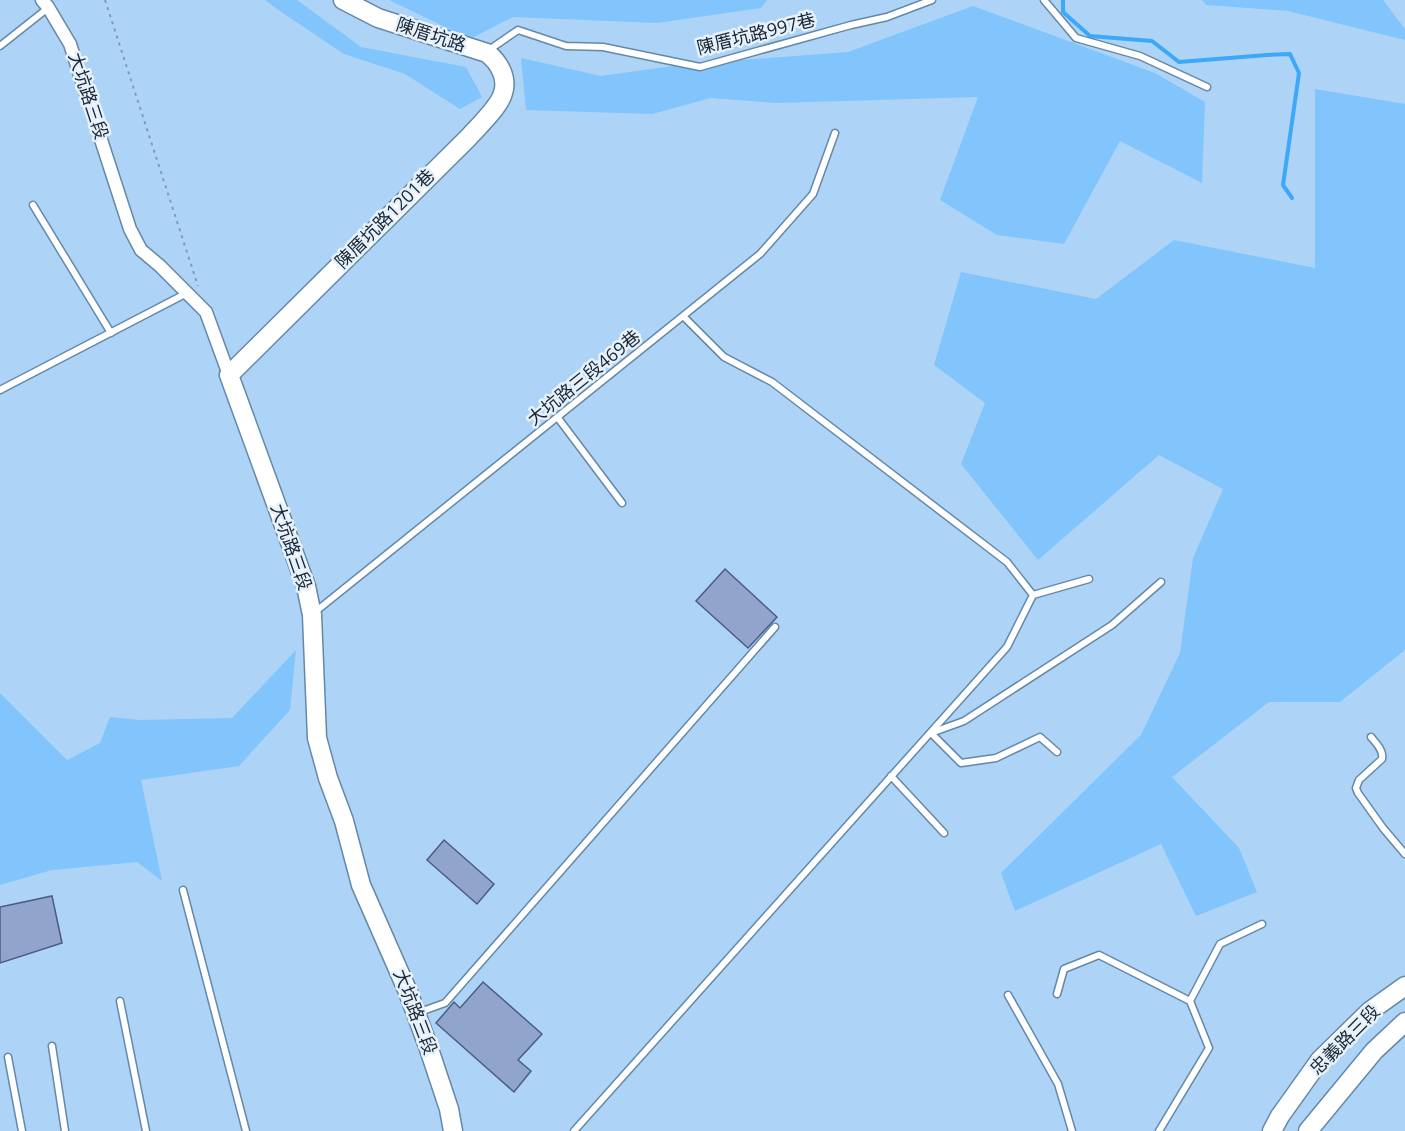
<svg xmlns="http://www.w3.org/2000/svg" width="1405" height="1131" font-family="'Open Sans','Noto Sans TC',sans-serif">
<style>
.green{fill:#82c4fc}
.lines{fill:none;stroke-linecap:round;stroke-linejoin:round}
.stream{stroke:#3ca8f9;stroke-width:4}
.building{fill:#91a4cc;stroke:#4c5c81;stroke-width:1.5}
.lane-casing{stroke:#6488a8;stroke-width:9}
.street-casing{stroke:#6488a8;stroke-width:15}
.secondary-casing{stroke:#6488a8;stroke-width:21}
.path{stroke:#7d9cb7;stroke-width:2;stroke-dasharray:3 4.5;stroke-linecap:butt}
.lane{stroke:#fff;stroke-width:6}
.street{stroke:#fff;stroke-width:12}
.secondary{stroke:#fff;stroke-width:18}
.labels{text-anchor:middle;stroke-width:5;stroke-linejoin:round;paint-order:stroke}
.street-label{font-size:18px;fill:#182633;stroke:#e6f1fc}
</style>
<rect width="100%" height="100%" fill="#add4f6"/>
<!-- green -->
<g class="green">
<polygon points="265,0 297,0 361,47 466,67 482,97 460,109 405,74 344,54 277,9"/>
<polygon points="389,0 767,0 761,8 657,23 513,17 470,39"/>
<polygon points="1202,0 1383,0 1405,29 1405,40 1288,11 1206,5"/>
<polygon points="973,6 1155,73 1205,102 1202,183 1120,141 1064,244 997,235 940,200 978,97 776,103 711,98 652,114 526,110 521,58 601,76 687,64 848,52"/>
<polygon points="1315,89 1405,104 1405,650 1340,702 1269,702 1172,777 1239,848 1257,892 1196,916 1161,844 1015,911 1001,873 1141,735 1180,653 1193,558 1223,489 1159,455 1038,560 961,464 985,403 934,365 961,272 1096,299 1174,240 1315,268"/>
<polygon points="296,650 290,710 239,766 141,780 162,881 137,862 52,870 0,885 0,693 67,760 100,743 110,717 140,720 232,718"/>
</g>
<g class="lines">
<!-- stream -->
<polyline class="stream" points="1063,0 1063,12 1090,36 1152,41 1179,62 1267,55 1290,54 1299,73 1283,185 1292,198"/>
</g>
<!-- building -->
<g class="building">
<polygon points="725,569 777,617 748,648 696,601"/>
<polygon points="444,840 494,884 477,904 427,860"/>
<polygon points="52,896 62,943 0,963 0,907"/>
<polygon points="483,982 542,1034 518,1060 531,1071 514,1092 436,1023 454,1002 460,1008"/>
</g>
<g class="lines">
<defs>
<g id="lane">
<polyline points="1044,0 1076,38 1140,56 1207,87"/>
<polyline points="0,46 48,8"/>
<polyline points="489,50 518,30 566,46 603,47 700,67 851,25 887,17 932,0"/>
<polyline points="33,205 111,333"/>
<polyline points="0,390 187,293"/>
<polyline points="558,418 622,503"/>
<polyline points="1033,595 1089,579"/>
<polyline points="315,612 760,254 813,194 835,133"/>
<path d="M1371 737C1376 743 1384 751 1382 759L1359 780 1356 788 1358 793 1383 828 1405 854"/>
<polyline points="1057,752 1040,737 996,758 961,763 931,733 964,721 1112,625 1161,582"/>
<polyline points="891,776 944,833"/>
<polyline points="183,890 246,1131"/>
<polyline points="1057,994 1064,969 1099,955 1190,1001 1209,1048 1159,1131"/>
<polyline points="1008,995 1058,1084 1072,1131"/>
<polyline points="120,1001 146,1131"/>
<polyline points="1190,1001 1220,944 1262,924"/>
<polyline points="417,1013 445,1003 775,627"/>
<polyline points="52,1046 65,1131"/>
<polyline points="8,1057 22,1131"/>
<polyline points="574,1131 1007,647 1033,595 1007,562 772,382 724,357 684,317"/>
</g>
<polyline id="street" points="42,0 48,7 70,44 130,229 141,250 160,266 206,312 229,375"/>
<g id="secondary">
<path d="M343 0 378 18 487 53C499 62 508 78 503 93 500 106 477 128 468 138L229 375 306 586 312 615 317 738 328 778 344 821 361 885 408 992 428 1046 449 1109 453 1131"/>
<polyline points="1272,1131 1280,1116 1320,1060 1370,1011 1405,986"/>
<polyline points="1308,1131 1374,1051 1405,1022"/>
</g>
</defs>
<!-- lane casing -->
<use href="#lane" class="lane-casing"/>
<!-- street casing -->
<use href="#street" class="street-casing"/>
<!-- secondary casing -->
<use href="#secondary" class="secondary-casing"/>
<!-- path -->
<polyline class="path" points="105,0 198,286"/>
<!-- lane -->
<use href="#lane" class="lane"/>
<!-- street -->
<use href="#street" class="street"/>
<!-- secondary -->
<use href="#secondary" class="secondary"/>
</g>
<g class="labels">
<!-- street labels -->
<g class="street-label">
<text transform="translate(756 34) rotate(-14)" y="6">陳厝坑路997巷</text>
<text transform="translate(431 35) rotate(18)" y="6">陳厝坑路</text>
<text transform="translate(88 96) rotate(72)" y="6">大坑路三段</text>
<text transform="translate(385 219) rotate(-45)" y="6">陳厝坑路1201巷</text>
<text transform="translate(584 378) rotate(-39)" y="6">大坑路三段469巷</text>
<text transform="translate(291 547) rotate(71)" y="6">大坑路三段</text>
<text transform="translate(415 1012) rotate(69)" y="6">大坑路三段</text>
<text transform="translate(1345 1040) rotate(-45)" y="6">忠義路三段</text>
</g>
</g>
</svg>
